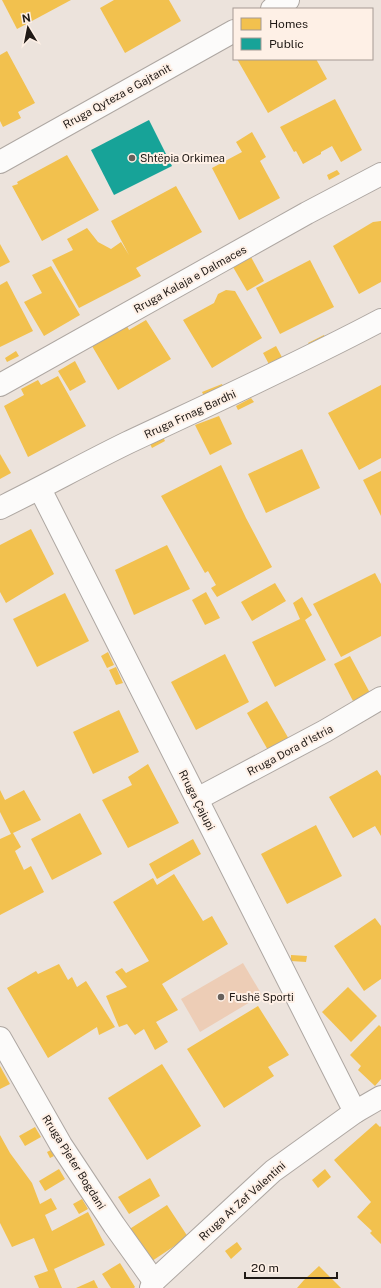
<svg xmlns="http://www.w3.org/2000/svg" width="381" height="1288" font-family="'Public Sans',sans-serif">
<style>
.green{fill:#edcdb6}
.homes{fill:#f2c14e}
.public{fill:#17a398}
.lines{fill:none;stroke-linecap:round;stroke-linejoin:round}
.street-casing{stroke:#aea7a2;stroke-width:24}
.street{stroke:#fcfbfa;stroke-width:22}
.poi-dot{fill:#67605b;stroke:#fef0e6;stroke-width:1.5}
.labels{text-anchor:middle;stroke-width:4;stroke-linejoin:round;paint-order:stroke}
.street-label{font-size:11px;fill:#201a16;stroke:#fef0e6}
.poi-label{font-size:11px;fill:#201a16;stroke:#fef0e6;text-anchor:start}
</style>
<rect width="100%" height="100%" fill="#ece3dc"/>
<!-- green -->
<polygon class="green" points="243,963 262,995 200,1032 181,999"/>
<!-- homes -->
<g class="homes">
<polygon points="2,0 71,0 17,29"/>
<polygon points="114,0 169,0 181,21 125,53 100,8"/>
<polygon points="7,51 35,103 18,112 21,118 3,127 0,121 0,55"/>
<polygon points="237,59 316,59 327,79 268,113"/>
<polygon points="335,99 362,150 341,162 332,146 321,152 321,154 303,164 296,151 294,152 280,127"/>
<polygon points="252,132 266,157 260,161 280,198 239,220 212,168 242,152 236,142"/>
<polygon points="67,155 99,210 42,241 12,186 18,184 17,182"/>
<polygon points="337,170 340,174 329,180 327,175"/>
<polygon points="176,186 202,232 136,268 141,276 79,308 52,260 73,250 67,239 87,228 98,242 111,249 121,242 129,255 111,221"/>
<polygon points="381,221 381,282 359,294 333,246 373,222"/>
<polygon points="0,244 10,262 0,267"/>
<polygon points="251,257 264,281 247,291 233,267"/>
<polygon points="310,260 334,307 280,334 256,288"/>
<polygon points="51,266 80,315 44,336 24,302 42,293 32,275"/>
<polygon points="7,281 33,331 0,347 0,285"/>
<polygon points="226,290 235,291 262,338 212,368 183,320 214,303 218,294"/>
<polygon points="146,320 171,359 118,390 92,346 127,326 129,330"/>
<polygon points="324,335 327,341 311,349 308,343"/>
<polygon points="276,346 284,361 271,368 263,353"/>
<polygon points="16,351 19,356 7,362 5,358"/>
<polygon points="75,361 86,382 70,391 58,371"/>
<polygon points="58,376 86,426 28,457 4,406 24,395 21,389 38,380 41,385"/>
<polygon points="222,384 224,389 205,398 202,392"/>
<polygon points="381,385 381,458 359,470 328,413"/>
<polygon points="251,398 254,402 238,410 236,406"/>
<polygon points="219,416 232,444 210,455 195,425"/>
<polygon points="163,437 165,441 152,448 150,444"/>
<polygon points="302,449 320,488 266,513 248,474"/>
<polygon points="0,454 11,473 0,479"/>
<polygon points="221,465 246,518 272,567 217,597 211,588 216,585 208,571 205,573 161,496"/>
<polygon points="381,471 381,516 363,480"/>
<polygon points="31,529 54,574 6,603 0,592 0,545"/>
<polygon points="167,545 190,589 134,615 115,570"/>
<polygon points="375,573 381,584 381,636 341,657 313,604"/>
<polygon points="275,583 286,601 252,621 241,602"/>
<polygon points="206,592 220,618 205,625 192,600"/>
<polygon points="65,593 89,641 37,667 13,619"/>
<polygon points="302,597 312,615 305,620 326,660 275,687 252,642 300,619 293,603"/>
<polygon points="108,652 114,665 107,668 101,656"/>
<polygon points="225,654 249,702 196,730 171,682"/>
<polygon points="350,656 370,693 353,701 334,664"/>
<polygon points="116,667 123,683 116,685 109,670"/>
<polygon points="267,701 290,741 269,752 247,713"/>
<polygon points="119,710 139,752 93,774 73,732"/>
<polygon points="148,764 179,823 128,848 102,800 132,785 128,777"/>
<polygon points="377,770 381,776 381,836 375,826 353,838 329,797"/>
<polygon points="0,790 5,800 24,790 41,820 13,833 21,847 15,851 24,870 31,866 44,892 0,915 0,839 11,834 0,812"/>
<polygon points="80,813 102,854 52,880 31,839"/>
<polygon points="316,825 342,876 287,904 261,854"/>
<polygon points="193,839 201,854 157,879 149,864"/>
<polygon points="174,874 203,921 212,916 228,944 162,984 178,1010 156,1022 168,1042 155,1050 144,1029 135,1035 127,1024 119,1027 106,996 127,987 115,972 122,968 126,973 149,961 113,902 153,878 157,885"/>
<polygon points="375,918 381,926 381,979 364,991 334,946"/>
<polygon points="291,955 307,956 306,962 291,961"/>
<polygon points="59,964 68,980 72,977 77,987 86,981 115,1027 99,1035 97,1027 48,1058 7,988 36,971 38,974"/>
<polygon points="348,987 377,1016 351,1042 322,1012"/>
<polygon points="258,1006 289,1055 268,1067 274,1076 224,1108 187,1049"/>
<polygon points="379,1025 381,1027 381,1079 375,1086 358,1070 361,1066 350,1055"/>
<polygon points="162,1064 201,1126 147,1160 108,1098"/>
<polygon points="0,1066 10,1084 0,1089"/>
<polygon points="376,1123 380,1127 381,1126 381,1244 370,1233 372,1231 357,1217 371,1202 334,1160"/>
<polygon points="35,1127 41,1137 25,1146 19,1136"/>
<polygon points="0,1135 10,1153 32,1183 40,1204 51,1198 57,1209 45,1215 52,1231 88,1212 105,1245 54,1269 62,1288 39,1288 34,1276 48,1271 34,1238 12,1247 0,1223"/>
<polygon points="51,1150 54,1156 50,1158 47,1152"/>
<polygon points="59,1169 65,1179 45,1191 39,1181"/>
<polygon points="325,1169 331,1177 318,1188 312,1180"/>
<polygon points="150,1178 160,1196 129,1214 118,1197"/>
<polygon points="82,1199 88,1209 79,1214 73,1204"/>
<polygon points="167,1205 188,1237 149,1263 128,1230"/>
<polygon points="237,1242 242,1249 231,1259 225,1251"/>
<polygon points="120,1263 135,1287 134,1288 111,1288 102,1274"/>
<polygon points="319,1266 341,1288 297,1288 304,1280"/>
<polygon points="94,1280 98,1288 76,1288"/>
</g>
<!-- public -->
<polygon class="public" points="149,120 172,166 114,195 91,150"/>
<g class="lines">
<defs>
<g id="street">
<polyline points="272,9 288,0"/>
<polyline points="0,162 234,31"/>
<polyline points="0,385 307,213 381,174"/>
<polyline points="40,489 355,1112"/>
<path d="M0 508C43 487 84 464 127 443 212 403 298 364 381 320"/>
<polyline points="197,799 325,731 381,698"/>
<polyline points="0,1038 61,1145 114,1225 154,1281"/>
<polyline points="151,1288 154,1281 273,1171 355,1112 381,1097"/>
</g>
</defs>
<!-- street casing -->
<use href="#street" class="street-casing"/>
<!-- street -->
<use href="#street" class="street"/>
</g>
<!-- markers -->
<g class="poi-dot">
<circle cx="132" cy="158" r="4"/>
<circle cx="221" cy="997" r="4"/>
</g>
<g class="labels">
<!-- street labels -->
<g class="street-label">
<text transform="translate(117 96) rotate(-29)" y="4">Rruga Qyteza e Gajtanit</text>
<text transform="translate(190 279) rotate(-29)" y="4">Rruga Kalaja e Dalmaces</text>
<text transform="translate(190 414) rotate(-25)" y="4">Rruga Frnag Bardhi</text>
<text transform="translate(290 750) rotate(-28)" y="4">Rruga Dora d'Istria</text>
<text transform="translate(197 800) rotate(63)" y="4">Rruga Çajupi</text>
<text transform="translate(74 1162) rotate(58)" y="4">Rruga Pjeter Bogdani</text>
<text transform="translate(242 1201) rotate(-42)" y="4">Rruga At Zef Valentini</text>
</g>
<!-- poi labels -->
<g class="poi-label">
<text x="140" y="162">Shtëpia Orkimea</text>
<text x="229" y="1001">Fushë Sporti</text>
</g>
</g>
<!-- legend -->
<rect x="233" y="8" width="140" height="52" fill="#fef0e6" stroke="#a59a93"/>
<rect x="241" y="18" width="20" height="12" fill="#f2c14e" stroke="#a59a93"/>
<text x="269" y="28" font-size="12" fill="#201a16">Homes</text>
<rect x="241" y="38" width="20" height="12" fill="#17a398" stroke="#a59a93"/>
<text x="269" y="48" font-size="12" fill="#201a16">Public</text>
<!-- north arrow -->
<g transform="translate(28 28) rotate(350)" stroke="#fef0e6" stroke-width="3" paint-order="stroke">
<path d="M0-3L7 15L0 10L-7 15Z" fill="#201a16"/>
<text y="-6" font-size="11" font-weight="bold" text-anchor="middle" fill="#201a16">N</text>
</g>
<!-- scale -->
<path d="M245 1272v6h92v-6" fill="none" stroke="#201a16" stroke-width="2"/>
<text x="251" y="1272" font-size="12" fill="#201a16" stroke="#fef0e6" stroke-width="3" paint-order="stroke">20 m</text>
</svg>
